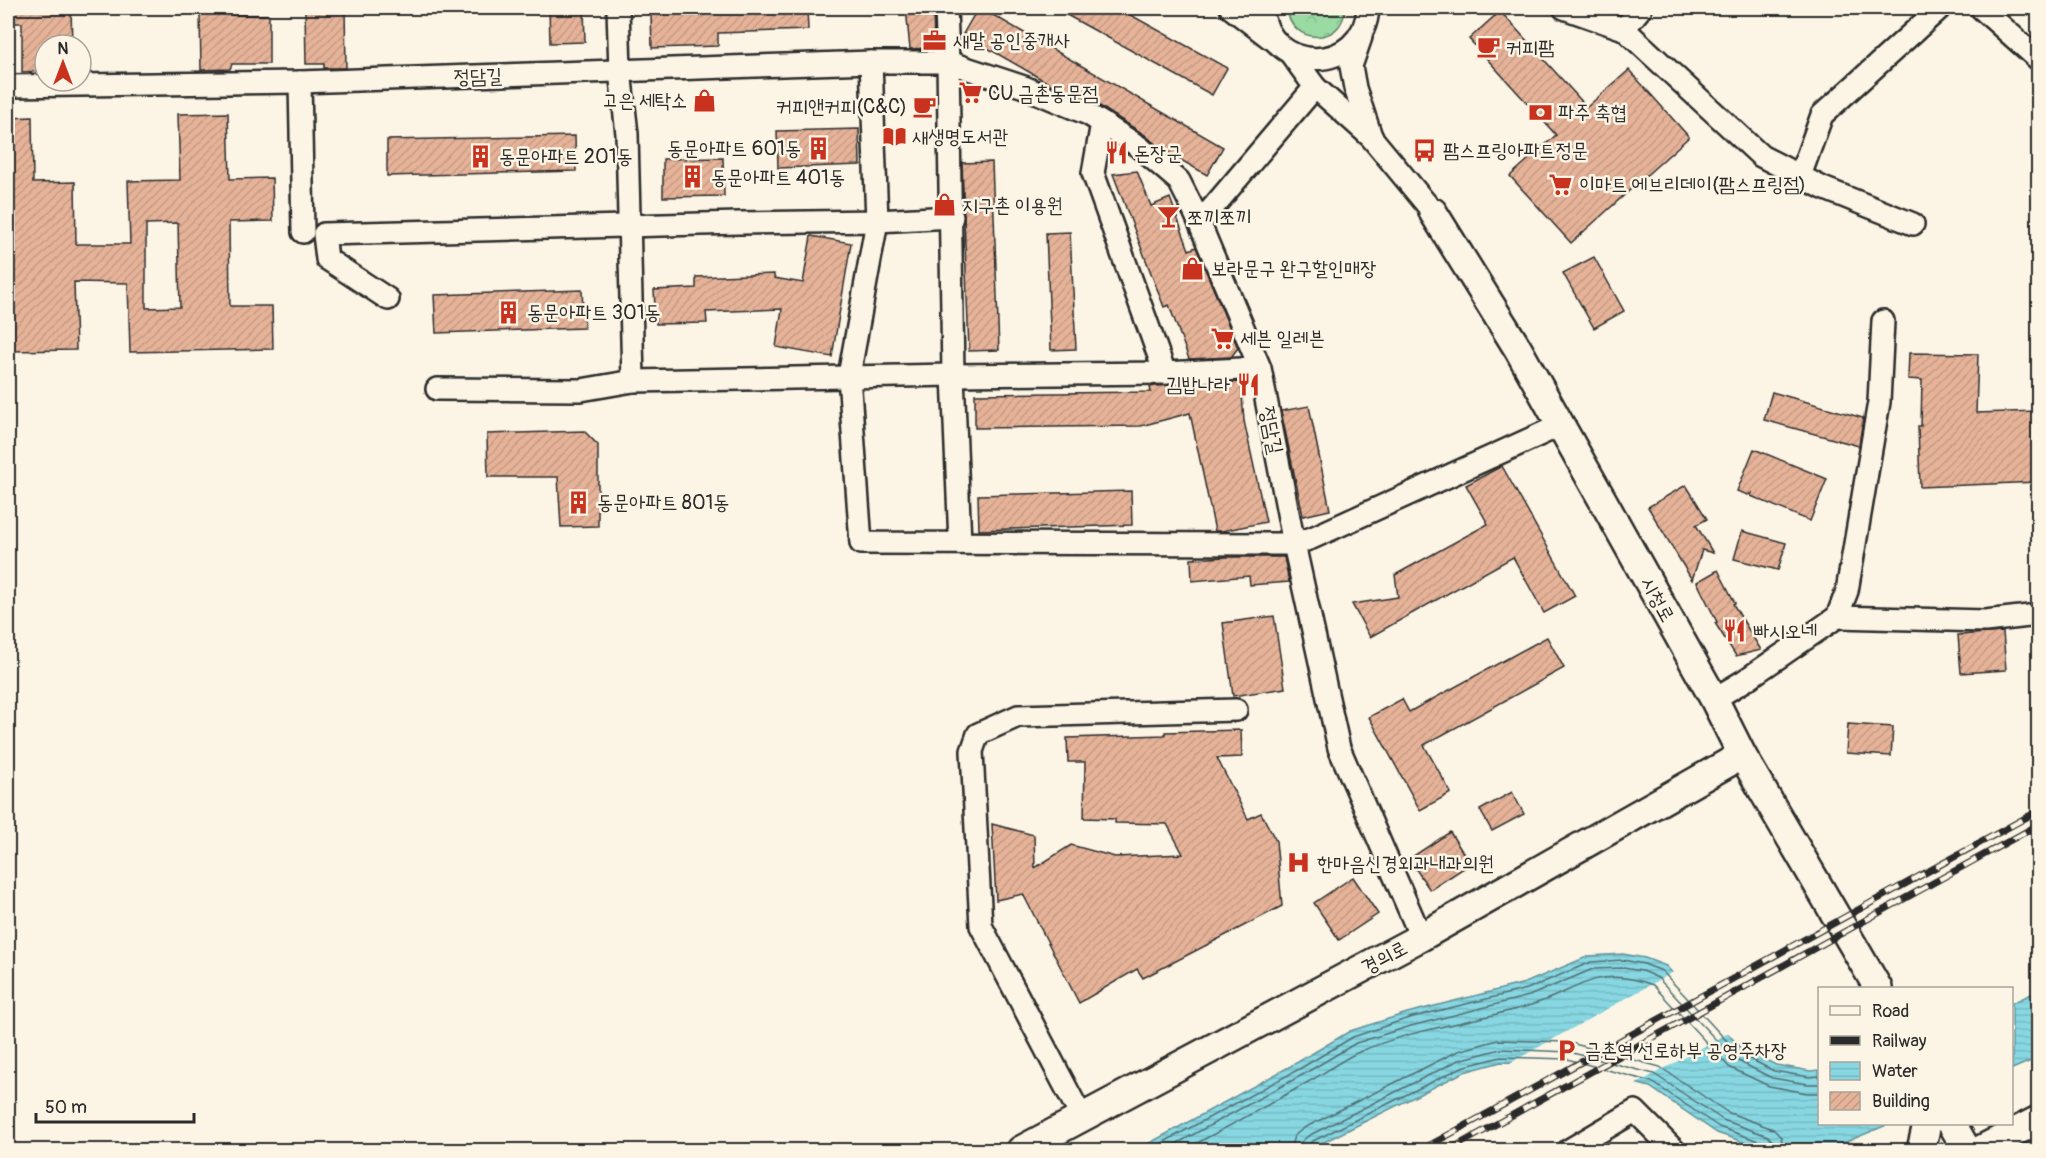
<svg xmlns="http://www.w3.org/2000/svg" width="2046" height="1158" font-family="Pangolin,'Poor Story',sans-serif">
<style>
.forest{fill:url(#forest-crowns);stroke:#628267;stroke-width:1.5}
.water{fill:url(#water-rules);stroke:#629299;stroke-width:1.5}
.pier{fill:#fcf5e5}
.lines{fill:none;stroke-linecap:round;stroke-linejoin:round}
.shore{stroke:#507074;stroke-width:1.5}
.building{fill:url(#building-hatch);stroke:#2b2b2b;stroke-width:1.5;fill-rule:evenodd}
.minor-casing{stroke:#2b2b2b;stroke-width:26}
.tertiary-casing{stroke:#2b2b2b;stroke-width:32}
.minor{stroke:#fcf5e5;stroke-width:21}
.tertiary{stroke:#fcf5e5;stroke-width:27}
.rail-casing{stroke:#2b2b2b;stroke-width:7}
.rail{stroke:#fcf5e5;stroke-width:4.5;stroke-dasharray:14;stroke-linecap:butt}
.labels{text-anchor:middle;stroke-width:5;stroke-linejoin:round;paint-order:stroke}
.poi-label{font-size:20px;fill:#2b2b2b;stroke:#fcf5e5;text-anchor:start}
.street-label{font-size:20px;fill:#2b2b2b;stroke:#fcf5e5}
</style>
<defs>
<pattern id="forest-crowns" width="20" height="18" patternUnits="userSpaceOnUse" patternTransform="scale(1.5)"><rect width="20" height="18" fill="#9adaa3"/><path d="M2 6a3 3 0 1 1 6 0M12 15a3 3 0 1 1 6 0" fill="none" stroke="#85bb8c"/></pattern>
<pattern id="water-rules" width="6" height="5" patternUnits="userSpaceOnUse" patternTransform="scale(1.5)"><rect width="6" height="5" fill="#87d7e2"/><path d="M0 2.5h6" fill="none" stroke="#75b9c2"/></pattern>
<pattern id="building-hatch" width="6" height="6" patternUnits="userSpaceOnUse" patternTransform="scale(1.5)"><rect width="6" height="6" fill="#e6b399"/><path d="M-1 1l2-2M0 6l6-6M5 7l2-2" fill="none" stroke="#c59a84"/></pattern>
</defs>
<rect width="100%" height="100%" fill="#fcf5e5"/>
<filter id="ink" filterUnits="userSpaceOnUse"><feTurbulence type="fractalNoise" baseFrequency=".0167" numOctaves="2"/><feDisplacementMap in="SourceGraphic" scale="12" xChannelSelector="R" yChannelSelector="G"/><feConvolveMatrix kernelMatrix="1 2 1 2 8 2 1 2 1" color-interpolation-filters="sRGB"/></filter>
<g filter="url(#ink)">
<!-- forest -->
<path class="forest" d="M1287 8H1345C1344 46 1290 46 1287 8Z"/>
<!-- water -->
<g class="water">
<polygon points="1623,954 1645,958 1666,966 1741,1048 1776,1065 1810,1071 1819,1070 1820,1124 1889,1124 1829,1149 1796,1150 1764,1149 1717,1133 1650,1087 1566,1065 1501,1062 1464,1072 1308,1150 1137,1150 1298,1062 1350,1031 1407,1013 1525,983 1589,956"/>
<polygon points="2038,991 2038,1058 2012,1069 2012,1003"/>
</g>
<!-- pier -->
<polygon class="pier" points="1675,971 1730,1032 1633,1086 1565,1068 1505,1066"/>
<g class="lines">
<!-- shore -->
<g class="shore">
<polyline points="1149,1150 1301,1068 1353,1037 1409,1018 1527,989 1591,962 1623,960 1644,964 1662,971 1738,1053 1774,1071 1809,1077 1820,1076"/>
<polyline points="1165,1150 1304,1074 1356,1043 1411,1026 1529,996 1593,969 1623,968 1642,971 1658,978 1734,1059 1772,1078 1808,1084 1820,1084"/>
<path d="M1184 1150C1225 1128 1267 1106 1308 1082 1325 1073 1341 1060 1359 1052 1414 1028 1475 1022 1531 1005 1580 990 1597 964 1653 985L1729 1067 1769 1086 1807 1093H1820"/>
<polyline points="1290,1150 1294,1136 1304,1128 1458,1051 1498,1040 1567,1042 1660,1067 1727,1112 1773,1129 1781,1137 1784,1150"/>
<polyline points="1299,1150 1301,1142 1308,1136 1459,1060 1501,1049 1569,1052 1654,1074 1723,1120 1768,1136 1774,1143 1775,1150"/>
<polyline points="1307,1150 1308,1146 1311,1142 1462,1067 1501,1057 1567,1059 1652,1082 1719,1127 1764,1143 1767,1150"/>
</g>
</g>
<!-- building -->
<g class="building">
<polygon points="13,8 71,8 72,45 45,45 45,71 22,72 22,23 14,23"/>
<polygon points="549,8 584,8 585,42 550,43"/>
<polygon points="717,8 807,8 808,30 718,33 718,46 652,48 651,14 717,12"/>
<polygon points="906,8 933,8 934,42 928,48 910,49"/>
<polygon points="978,8 981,8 1223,147 1207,175 1160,148 1145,135 1095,103 1050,84 963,34"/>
<polygon points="1054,8 1118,8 1227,68 1212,95"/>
<polygon points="345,9 346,68 324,68 324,64 306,64 305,10"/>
<polygon points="1500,11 1587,107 1629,70 1689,137 1571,243 1510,176 1556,135 1469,39"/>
<polygon points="232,12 232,15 269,15 269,64 232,64 230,69 201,70 200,13"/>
<path d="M228 113 230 179 272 178 273 221 229 222 230 306H272L273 349 130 352 128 283 74 282 76 350 8 351V118L32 117 33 183 75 182 76 244H130L128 181 180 180 178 114ZM178 223 180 307 146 308V224Z"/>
<polygon points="859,129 860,165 778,168 777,131"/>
<polygon points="575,136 576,171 387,176 387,140"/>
<polygon points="723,158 724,196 663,197 663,159"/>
<polygon points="992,162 999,350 969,351 962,163"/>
<polygon points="1137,171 1151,206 1170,198 1189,250 1196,247 1238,348 1231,357 1189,359 1169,305 1164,307 1113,174"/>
<polygon points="1070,232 1076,349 1051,350 1046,233"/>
<polygon points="811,236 851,243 832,357 776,347 782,309 706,312 707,323 656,324 654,290 696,288 696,277 774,274 774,278 803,283"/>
<polygon points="1594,257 1624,311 1594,328 1563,273"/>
<polygon points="582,290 584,328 436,333 434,295"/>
<polygon points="1909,353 1978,354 1976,413 2038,411 2038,482 1920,487 1918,426 1921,426 1922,380 1908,379"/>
<polygon points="1241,382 1244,421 1266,522 1222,531 1215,531 1190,413 1141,426 975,428 975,394 1151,392 1150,387 1156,386"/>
<polygon points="1772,392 1863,418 1859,446 1764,420"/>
<polygon points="1309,406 1330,510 1303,516 1281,411"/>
<polygon points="584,431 598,445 598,526 561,527 558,477 488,477 487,434"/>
<polygon points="1754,449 1827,479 1810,521 1751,496 1752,493 1748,495 1737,491"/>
<polygon points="1502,466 1575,596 1544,613 1513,557 1370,637 1352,604 1398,597 1395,575 1488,524 1466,485"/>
<polygon points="1686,485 1707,519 1696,525 1713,553 1702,550 1692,580 1648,507"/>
<polygon points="1131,491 1132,525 979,530 978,495"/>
<polygon points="1742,531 1786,543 1778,570 1734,559"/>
<polygon points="1227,557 1284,557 1289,582 1250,585 1249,576 1192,581 1191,559"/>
<polygon points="1718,570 1735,603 1733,604 1761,650 1736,656 1715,623 1717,622 1697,582"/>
<polygon points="1274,616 1285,688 1233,696 1223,623"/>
<polygon points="2003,632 2006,670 1961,673 1958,635"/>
<polygon points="1547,637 1564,668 1424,745 1451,793 1420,810 1369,717 1402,699 1409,712"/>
<polygon points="1848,724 1893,727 1891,756 1846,753"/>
<polygon points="1241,730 1242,757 1217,758 1248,819 1261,813 1276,841 1282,906 1143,978 1137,969 1079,1003 1023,894 996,900 992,824 1034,835 1035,868 1071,845 1115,857 1183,854 1167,824 1115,823 1115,819 1084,818 1085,762 1068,762 1067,738 1165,735 1165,732"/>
<polygon points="1512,792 1524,814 1492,831 1480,810"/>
<polygon points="1450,832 1470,864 1430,890 1409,859"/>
<polygon points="1353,877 1378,914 1339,940 1314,903"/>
</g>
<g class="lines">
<defs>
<g id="minor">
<polyline points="618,8 620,71 627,134 633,381"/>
<polyline points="1231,8 1270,38"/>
<path d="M1262 8C1268 76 1364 75 1368 8"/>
<polyline points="1564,8 1624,29 1761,156 1823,188 1913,224"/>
<polyline points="1981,8 2038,59"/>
<polyline points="1624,29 1641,8"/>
<polyline points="1361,37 1351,66 1355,88 1371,136"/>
<polyline points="1291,54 1315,87 1371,137 1433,212"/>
<polyline points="871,62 877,221 849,376 861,543 1294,544 1312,538 1561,425"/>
<polyline points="300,82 303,232"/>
<polyline points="8,86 300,82 871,62 948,62 946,8"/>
<polyline points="1102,123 1093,173 1165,373"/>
<polyline points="1800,176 1822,115 1940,8"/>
<polyline points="1196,215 1209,212 1315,87"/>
<polyline points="388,299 327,259 324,234 739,223 877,221 952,217"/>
<polyline points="1260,368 1165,373 953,375 948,62 1024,87 1088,114 1138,146 1179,181 1196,215 1260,368 1294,544 1339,748 1421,937"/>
<polyline points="437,389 581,390 633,381 953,375 960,543"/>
<polyline points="1837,617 1985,621 2038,615"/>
<polyline points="1714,699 1744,681 1837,617 1847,591 1879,402 1883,321"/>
<polyline points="1082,1118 981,926 972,751 978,734 1018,716 1236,710"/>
<polyline points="1569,1150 1635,1111 1674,1150"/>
</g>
<g id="tertiary">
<polyline points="1433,212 1518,349 1714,699 1742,755 1878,988"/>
<polyline points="1952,1124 1967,1150"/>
<polyline points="1021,1150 1421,937 1742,755"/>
<polyline points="1921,1150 1927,1124"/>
<polyline points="1980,1150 2038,1120"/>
</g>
</defs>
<!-- minor casing -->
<use href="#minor" class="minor-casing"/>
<!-- tertiary casing -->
<use href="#tertiary" class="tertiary-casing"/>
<!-- minor -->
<use href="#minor" class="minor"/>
<!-- tertiary -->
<use href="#tertiary" class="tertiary"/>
<defs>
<g id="rail">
<polyline points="1421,1150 2038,811"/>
<polyline points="1449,1150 2038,825"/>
</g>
</defs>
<!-- rail casing -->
<use href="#rail" class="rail-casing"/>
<!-- rail -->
<use href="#rail" class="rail"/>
</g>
</g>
<!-- icons -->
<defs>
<symbol id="office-bare" viewBox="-9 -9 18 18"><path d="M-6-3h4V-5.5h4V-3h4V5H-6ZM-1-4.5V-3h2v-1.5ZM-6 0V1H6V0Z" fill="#c8321e" stroke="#fcf5e5" stroke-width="2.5" paint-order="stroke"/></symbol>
<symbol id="cafe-bare" viewBox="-9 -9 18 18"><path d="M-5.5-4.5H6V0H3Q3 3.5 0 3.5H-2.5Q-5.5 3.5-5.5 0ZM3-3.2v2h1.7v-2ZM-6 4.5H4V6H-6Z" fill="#c8321e" stroke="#fcf5e5" stroke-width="2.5" paint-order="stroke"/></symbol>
<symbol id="supermarket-bare" viewBox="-9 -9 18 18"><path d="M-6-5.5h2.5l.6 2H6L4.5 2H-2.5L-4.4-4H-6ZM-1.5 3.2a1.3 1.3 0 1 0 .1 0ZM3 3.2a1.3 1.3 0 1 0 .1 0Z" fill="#c8321e" stroke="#fcf5e5" stroke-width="2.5" paint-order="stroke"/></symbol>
<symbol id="shop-bare" viewBox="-9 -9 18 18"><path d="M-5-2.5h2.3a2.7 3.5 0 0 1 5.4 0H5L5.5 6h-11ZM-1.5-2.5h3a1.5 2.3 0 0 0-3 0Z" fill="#c8321e" stroke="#fcf5e5" stroke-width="2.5" paint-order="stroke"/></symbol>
<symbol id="bank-bare" viewBox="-9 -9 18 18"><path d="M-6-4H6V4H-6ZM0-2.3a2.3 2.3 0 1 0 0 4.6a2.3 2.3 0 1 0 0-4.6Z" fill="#c8321e" stroke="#fcf5e5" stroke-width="2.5" paint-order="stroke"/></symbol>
<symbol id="library-bare" viewBox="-9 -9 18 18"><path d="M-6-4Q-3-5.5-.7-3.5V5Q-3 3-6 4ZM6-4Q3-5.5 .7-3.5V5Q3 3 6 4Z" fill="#c8321e" stroke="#fcf5e5" stroke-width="2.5" paint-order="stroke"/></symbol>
<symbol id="building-bare" viewBox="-9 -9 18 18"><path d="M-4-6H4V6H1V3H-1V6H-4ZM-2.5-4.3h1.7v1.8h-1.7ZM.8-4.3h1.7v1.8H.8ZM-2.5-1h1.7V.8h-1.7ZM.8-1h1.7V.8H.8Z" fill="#c8321e" stroke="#fcf5e5" stroke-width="2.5" paint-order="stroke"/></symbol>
<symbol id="bus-bare" viewBox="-9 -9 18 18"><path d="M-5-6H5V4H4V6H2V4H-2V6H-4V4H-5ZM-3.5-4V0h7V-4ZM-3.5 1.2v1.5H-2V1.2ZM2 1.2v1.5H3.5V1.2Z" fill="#c8321e" stroke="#fcf5e5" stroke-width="2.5" paint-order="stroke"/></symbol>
<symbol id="restaurant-bare" viewBox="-9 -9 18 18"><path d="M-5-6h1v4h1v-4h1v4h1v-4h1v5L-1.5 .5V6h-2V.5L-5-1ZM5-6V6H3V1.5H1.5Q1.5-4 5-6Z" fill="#c8321e" stroke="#fcf5e5" stroke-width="2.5" paint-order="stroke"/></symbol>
<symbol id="bar-bare" viewBox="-9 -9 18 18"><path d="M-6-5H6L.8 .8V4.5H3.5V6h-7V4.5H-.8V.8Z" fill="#c8321e" stroke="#fcf5e5" stroke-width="2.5" paint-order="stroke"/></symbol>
<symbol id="hospital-bare" viewBox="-9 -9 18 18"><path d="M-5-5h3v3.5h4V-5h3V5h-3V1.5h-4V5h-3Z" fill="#c8321e" stroke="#fcf5e5" stroke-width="2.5" paint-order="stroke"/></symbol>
<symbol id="parking-bare" viewBox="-9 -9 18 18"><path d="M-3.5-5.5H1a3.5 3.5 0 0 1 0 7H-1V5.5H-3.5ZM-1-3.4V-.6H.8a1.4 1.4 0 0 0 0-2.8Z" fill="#c8321e" stroke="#fcf5e5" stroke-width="2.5" paint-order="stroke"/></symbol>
</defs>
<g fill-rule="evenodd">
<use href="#office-bare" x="918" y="24" width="33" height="33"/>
<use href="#cafe-bare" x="1472" y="30" width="33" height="33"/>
<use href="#supermarket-bare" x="954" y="76" width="33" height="33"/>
<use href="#shop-bare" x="688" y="84" width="33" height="33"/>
<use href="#cafe-bare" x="908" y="90" width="33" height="33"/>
<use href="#bank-bare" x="1524" y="96" width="33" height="33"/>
<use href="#library-bare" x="878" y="120" width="33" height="33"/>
<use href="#building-bare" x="802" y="132" width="33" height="33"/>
<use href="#bus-bare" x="1408" y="134" width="33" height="33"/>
<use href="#restaurant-bare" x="1100" y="136" width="33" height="33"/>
<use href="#building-bare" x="464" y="140" width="33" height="33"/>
<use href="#building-bare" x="676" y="160" width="33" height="33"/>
<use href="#supermarket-bare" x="1544" y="168" width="33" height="33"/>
<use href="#shop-bare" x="928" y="188" width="33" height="33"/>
<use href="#bar-bare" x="1152" y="200" width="33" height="33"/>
<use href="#shop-bare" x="1176" y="252" width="33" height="33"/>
<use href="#building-bare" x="492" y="296" width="33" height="33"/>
<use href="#supermarket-bare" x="1206" y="322" width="33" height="33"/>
<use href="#restaurant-bare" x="1232" y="368" width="33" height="33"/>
<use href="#building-bare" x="562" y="486" width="33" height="33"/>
<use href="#restaurant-bare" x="1718" y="614" width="33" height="33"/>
<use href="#hospital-bare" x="1282" y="846" width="33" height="33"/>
<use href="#parking-bare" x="1550" y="1034" width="33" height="33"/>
</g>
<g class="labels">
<!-- poi labels -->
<g class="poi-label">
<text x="953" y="47">새말 공인중개사</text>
<text x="1506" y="54">커피팜</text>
<text x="988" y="100">CU 금촌동문점</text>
<text x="687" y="107" text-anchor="end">고은 세탁소</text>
<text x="907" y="113" text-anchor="end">커피앤커피(C&amp;C)</text>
<text x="1558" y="119">파주 축협</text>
<text x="912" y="143">새생명도서관</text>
<text x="801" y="155" text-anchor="end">동문아파트 601동</text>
<text x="1443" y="157">팜스프링아파트정문</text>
<text x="1134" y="160">돈장군</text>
<text x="499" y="163">동문아파트 201동</text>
<text x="711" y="184">동문아파트 401동</text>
<text x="1579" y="191">이마트 에브리데이(팜스프링점)</text>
<text x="962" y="212">지구촌 이용원</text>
<text x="1187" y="224">쪼끼쪼끼</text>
<text x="1211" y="275">보라문구 완구할인매장</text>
<text x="527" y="319">동문아파트 301동</text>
<text x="1240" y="345">세븐 일레븐</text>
<text x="1230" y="391" text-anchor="end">김밥나라</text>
<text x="597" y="509">동문아파트 801동</text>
<text x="1753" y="638">빠시오네</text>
<text x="1317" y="870">한마음신경외과내과의원</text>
<text x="1585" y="1057">금촌역 선로하부 공영주차장</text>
</g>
<!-- street labels -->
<g class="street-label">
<text transform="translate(478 76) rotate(-2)" y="7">정담길</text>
<text transform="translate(1272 430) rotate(79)" y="7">정담길</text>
<text transform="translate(1658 599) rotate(61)" y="7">시청로</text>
<text transform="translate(1384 957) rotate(-28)" y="7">경의로</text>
</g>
</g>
<!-- margin -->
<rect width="2046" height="1158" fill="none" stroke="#fcf5e5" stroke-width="30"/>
<rect x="15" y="15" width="2016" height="1128" fill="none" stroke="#2b2b2b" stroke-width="2" filter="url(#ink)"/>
<!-- legend -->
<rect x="1818" y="987" width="195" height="138" fill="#fcf5e5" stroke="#a8a49b" stroke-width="1.5"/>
<rect x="1830" y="1006" width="30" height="9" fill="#fcf5e5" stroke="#a8a49b" stroke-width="1.5"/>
<text x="1872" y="1017" font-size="18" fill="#2b2b2b">Road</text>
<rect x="1830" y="1036" width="30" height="9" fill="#2b2b2b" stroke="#a8a49b" stroke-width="1.5"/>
<text x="1872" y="1047" font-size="18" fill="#2b2b2b">Railway</text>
<rect x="1830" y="1062" width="30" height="18" fill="url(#water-rules)" stroke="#a8a49b" stroke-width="1.5"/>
<text x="1872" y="1077" font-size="18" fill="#2b2b2b">Water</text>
<rect x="1830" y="1092" width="30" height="18" fill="url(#building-hatch)" stroke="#a8a49b" stroke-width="1.5"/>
<text x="1872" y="1107" font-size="18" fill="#2b2b2b">Building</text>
<!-- north arrow -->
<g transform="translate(63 63)"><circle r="28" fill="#fcf5e5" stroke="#a8a49b" stroke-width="1.5"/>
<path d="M0-4.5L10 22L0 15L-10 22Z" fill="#c8321e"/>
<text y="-9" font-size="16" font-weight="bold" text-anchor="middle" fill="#2b2b2b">N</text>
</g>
<!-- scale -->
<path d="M36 1113v9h158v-9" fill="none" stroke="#2b2b2b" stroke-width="3"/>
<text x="45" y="1113" font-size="18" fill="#2b2b2b" stroke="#fcf5e5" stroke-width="4.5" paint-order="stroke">50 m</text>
</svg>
